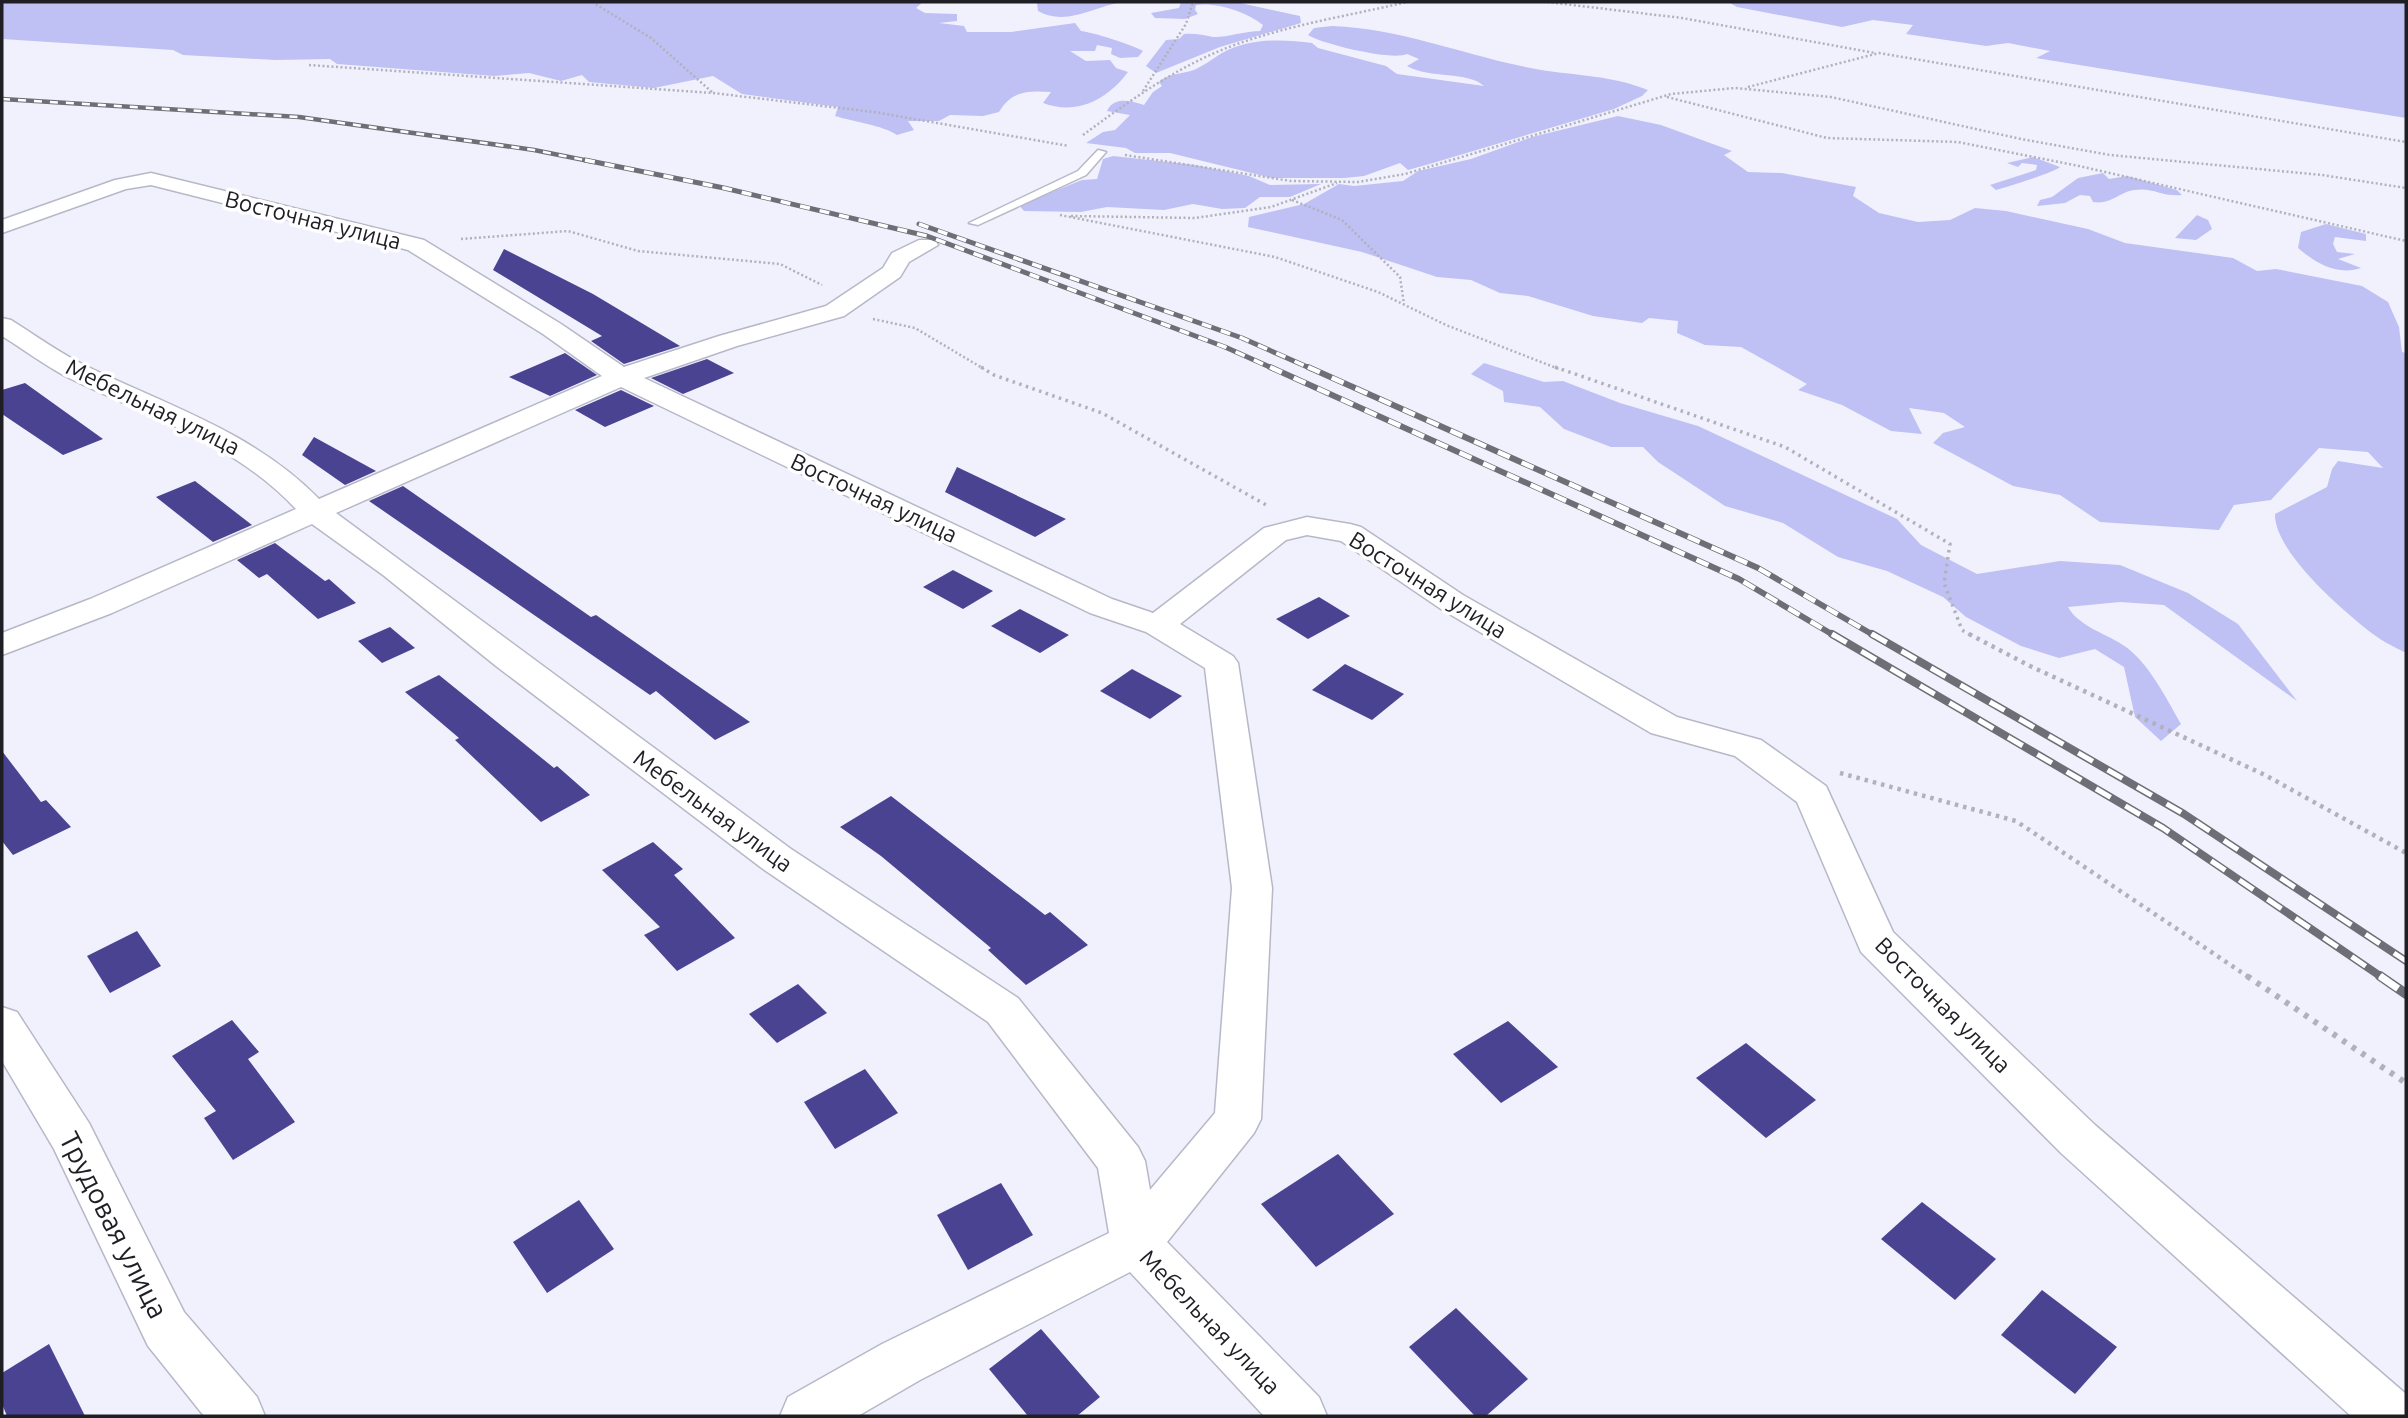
<svg xmlns="http://www.w3.org/2000/svg" width="2408" height="1418" font-family="Ubuntu,sans-serif">
<style>
.green{fill:#bfc0f4}
.building{fill:#4a4391}
.lines{fill:none;stroke-linecap:round;stroke-linejoin:round}
.service-casing{stroke:#b7b8c7;stroke-width:3}
.minor-casing{stroke:#b7b8c7;stroke-width:3}
.path-far3{stroke:#b1b1bb;stroke-width:2.5;stroke-dasharray:2 2.5;stroke-linecap:butt}
.path-far2{stroke:#b1b1bb;stroke-width:3.5;stroke-dasharray:2.5 4.5;stroke-linecap:butt}
.path-far1{stroke:#b1b1bb;stroke-width:4.5;stroke-dasharray:3.5 5;stroke-linecap:butt}
.path{stroke:#b1b1bb;stroke-width:6;stroke-dasharray:4.5 7;stroke-linecap:butt}
.service{fill:#fff;fill-rule:evenodd}
.minor{fill:#fff;fill-rule:evenodd}
.rail-far4-casing{stroke:#6e6e77;stroke-width:4.5}
.rail-far3-casing{stroke:#6e6e77;stroke-width:5}
.rail-far2-casing{stroke:#6e6e77;stroke-width:6}
.rail-far1-casing{stroke:#6e6e77;stroke-width:8}
.rail-casing{stroke:#6e6e77;stroke-width:10}
.rail-far4{stroke:#fff;stroke-width:2.5;stroke-dasharray:8;stroke-linecap:butt}
.rail-far3{stroke:#fff;stroke-width:3.5;stroke-dasharray:10;stroke-linecap:butt}
.rail-far2{stroke:#fff;stroke-width:4.5;stroke-dasharray:13;stroke-linecap:butt}
.rail-far1{stroke:#fff;stroke-width:5;stroke-dasharray:17;stroke-linecap:butt}
.rail{stroke:#fff;stroke-width:7;stroke-dasharray:22;stroke-linecap:butt}
.labels{text-anchor:middle;stroke-width:7;stroke-linejoin:round;paint-order:stroke}
.street-label{font-size:23px;fill:#1e1e24;stroke:#fff}
.near-street-label{font-size:28px;fill:#1e1e24;stroke:#fff}
</style>
<rect width="100%" height="100%" fill="#f1f1fe"/>
<!-- green -->
<g class="green">
<path d="M2 2H923L916 8 925 13 957 14V21L939 23 964 26 967 32H1011L1075 23 1081 31C1092 32 1133 45 1143 51L1138 57 1120 58 1111 54 1112 48 1097 45 1095 51H1070L1086 61 1110 60 1116 68 1128 72C1108 99 1077 116 1043 103L1051 92C1028 91 1012 90 999 112L983 116 950 115 939 121H908L914 130 897 135C882 125 854 122 835 116L838 107 742 94 713 76 654 88 589 82 582 75 561 81 529 73 494 76 337 64 330 59 275 60 183 55 173 50 2 39Z"/>
<path d="M1030 2H1123C1095 6 1066 27 1038 11L1037 3Z"/>
<path d="M1181 2H1236L1300 16 1301 23 1220 47 1156 73 1146 66 1166 40 1179 39 1184 34C1195 33 1203 35 1213 37 1224 38 1245 31 1260 31L1263 25C1247 12 1217 2 1196 5L1195 10 1198 14 1185 19 1155 18 1151 13 1179 8Z"/>
<polygon points="1728,2 2406,2 2406,118 2036,58 2050,51 2008,43 1986,46 1906,34 1913,25 1873,20 1842,27 1737,7"/>
<path d="M1332 26C1401 29 1455 52 1521 66 1564 76 1607 73 1648 90L1642 96 1614 109 1433 163 1408 170 1400 163 1364 176 1344 178H1272L1170 153H1135L1126 148 1086 143 1103 132 1115 130 1130 115 1107 111C1114 96 1131 101 1144 105L1153 92 1162 86 1159 82C1168 73 1183 74 1194 70 1205 65 1212 59 1222 53 1249 38 1283 39 1312 43L1318 48 1386 66 1397 74 1484 86C1468 71 1430 79 1407 66L1419 59 1407 54C1392 61 1322 44 1308 35L1314 28Z"/>
<path d="M1618 116 1661 125 1732 151 1724 155 1748 172 1782 173 1856 187 1853 196 1879 213 1918 222 1950 220 1975 208 2006 211 2088 229 2125 243 2233 258 2257 271 2276 269 2362 286 2388 302 2399 327 2402 352 2406 353V653C2395 647 2383 642 2373 634 2344 612 2274 552 2275 514L2327 487 2332 469 2338 461 2383 468 2368 452 2319 448 2271 500 2234 505 2219 530 2100 522 2060 495 2013 486 1933 443 1943 433 1965 427 1944 413 1909 408 1922 434 1891 431 1842 405 1798 390 1807 384 1741 347 1705 345 1677 333 1678 321 1649 318 1642 323 1593 316 1528 296 1500 293 1471 280 1437 277 1362 252 1248 227 1249 217 1304 204 1339 184 1354 186 1403 181 1418 171 1471 159 1532 137Z"/>
<polygon points="1113,156 1195,165 1249,176 1270,185 1321,184 1290,197 1260,197 1245,208 1222,209 1193,204 1164,210 1107,207 1081,212 1024,211 1019,205 1082,180 1097,179 1103,159"/>
<path d="M2033 157 2060 167C2055 172 2005 188 1996 190L1990 185 2036 170 2037 165 2022 163 2018 167 2007 163Z"/>
<path d="M2103 173 2109 179 2127 176 2177 190 2182 195C2161 197 2154 187 2134 190 2119 192 2111 205 2093 202L2090 196 2080 195 2065 203 2037 206 2040 200 2052 197 2078 178Z"/>
<polygon points="2197,215 2208,220 2212,229 2196,240 2175,238"/>
<path d="M2326 224 2366 234V241L2335 237 2333 244 2337 252 2355 254 2338 259 2361 268C2338 276 2315 263 2298 248L2301 232Z"/>
<path d="M1484 363 1544 382 1563 381 1620 403 1698 426 1897 519 1921 545 1977 574 2060 561 2120 565 2188 593 2238 624 2297 701 2164 605 2120 602 2068 607C2079 627 2108 634 2126 647 2150 665 2166 698 2181 724L2161 741 2135 717 2124 667 2095 649 2059 658 2021 646 1966 617 1943 597 1887 571 1838 557 1783 523 1725 506 1658 462 1643 447H1611L1564 429 1540 407 1504 402 1503 391 1471 374Z"/>
</g>
<!-- building -->
<g class="building">
<polygon points="504,249 593,294 680,346 624,364 591,341 602,336 493,270"/>
<polygon points="565,353 597,375 550,396 509,377"/>
<polygon points="707,359 734,373 683,394 651,378"/>
<polygon points="25,383 103,439 63,455 2,414 2,390"/>
<polygon points="621,390 654,406 605,427 575,410"/>
<polygon points="314,437 376,471 345,485 302,455"/>
<polygon points="957,467 1066,519 1035,537 945,492"/>
<polygon points="195,481 252,525 213,542 156,497"/>
<polygon points="403,486 591,617 596,615 750,722 715,740 656,691 650,695 369,501"/>
<polygon points="275,543 325,581 329,579 356,603 318,619 267,574 259,578 237,560"/>
<polygon points="953,570 993,591 963,609 923,587"/>
<polygon points="1319,597 1350,616 1308,639 1276,619"/>
<polygon points="1020,609 1069,635 1040,653 991,626"/>
<polygon points="390,627 415,648 382,663 358,641"/>
<polygon points="1345,664 1404,694 1372,720 1312,690"/>
<polygon points="1132,669 1182,696 1150,719 1100,691"/>
<polygon points="439,675 554,768 557,766 590,795 541,822 455,740 459,738 405,692"/>
<polygon points="2,751 41,802 46,800 71,827 13,855 2,841"/>
<polygon points="891,796 1045,915 1050,912 1088,945 1026,985 988,950 991,948 881,856 840,827"/>
<polygon points="653,842 683,869 674,875 735,938 677,971 644,935 660,927 602,870"/>
<polygon points="137,931 161,966 110,993 87,956"/>
<polygon points="798,984 827,1013 777,1043 749,1014"/>
<polygon points="232,1020 259,1052 248,1059 295,1122 233,1160 204,1118 216,1111 172,1056"/>
<polygon points="1508,1021 1558,1067 1501,1103 1453,1054"/>
<polygon points="1746,1043 1816,1100 1766,1138 1696,1078"/>
<polygon points="865,1069 898,1113 835,1149 804,1102"/>
<polygon points="1338,1154 1394,1214 1316,1267 1261,1204"/>
<polygon points="1001,1183 1033,1235 968,1270 937,1215"/>
<polygon points="579,1200 614,1249 547,1293 513,1242"/>
<polygon points="1922,1202 1996,1259 1955,1300 1881,1239"/>
<polygon points="2042,1290 2117,1347 2075,1394 2001,1335"/>
<polygon points="1456,1308 1528,1379 1486,1416 1475,1416 1409,1347"/>
<polygon points="1041,1329 1100,1397 1077,1416 1028,1416 989,1369"/>
<polygon points="49,1344 85,1416 7,1416 2,1404 2,1373"/>
</g>
<g class="lines">
<defs>
<polygon id="service" points="1098,150 1106,152 1086,175 978,225 969,223 1078,171"/>
<g id="minor">
<path d="M151 173 424 240 561 324 624 367 719 336 826 306 883 268 892 253 919 240H935L938 245 909 262 900 277 844 316 737 346 644 378 1112 599 1153 613 1264 528 1307 517 1350 524 1361 527 1463 595 1677 717 1761 740 1826 786 1893 932 2095 1125 2406 1394V1416H2351L2061 1153 1861 952 1797 802 1735 756 1651 733 1441 609 1341 541 1307 535 1286 540 1180 624 1233 656 1238 663 1272 888 1261 1119 1254 1133 1167 1242 1319 1397 1327 1416H1264L1130 1272 920 1380 858 1416H780L788 1397 882 1344 1109 1233 1098 1168 988 1022 763 869 496 666 383 575 312 524 112 613 2 655V633L90 599 296 509C234 442 145 416 65 376 43 364 23 349 2 336V318L11 320C35 335 58 352 84 365 166 405 254 432 319 499L602 376 543 334 408 250 151 185 126 189 2 233V220L115 180ZM621 387 1090 613 1146 632 1205 668 1232 888 1215 1113 1150 1190 1145 1161 1138 1147 1018 998 791 849 336 513Z"/>
<polygon points="2,1007 17,1012 89,1123 184,1312 257,1397 265,1416 204,1416 148,1346 54,1149 2,1061"/>
</g>
</defs>
<!-- service casing -->
<use href="#service" class="service-casing"/>
<!-- minor casing -->
<use href="#minor" class="minor-casing"/>
<!-- path-far3 -->
<g class="path-far3">
<polyline points="592,2 651,38 713,93"/>
<polyline points="1547,2 1682,18 1875,53"/>
<polyline points="309,65 713,93 874,112 1069,146"/>
<polyline points="1748,87 1879,53 2406,142"/>
<polyline points="1143,91 1186,24 1193,2"/>
<polyline points="1667,97 1827,138 1958,142 2079,166 2406,241"/>
<path d="M1083 135C1132 99 1182 63 1240 43 1294 24 1352 15 1407 2"/>
<polyline points="1125,155 1291,181 1358,182 1405,174 1671,94 1735,88 1831,97 2021,139 2110,155 2322,175 2406,188"/>
<polyline points="1292,200 1342,220 1400,277 1404,304"/>
<polyline points="1060,215 1275,257 1378,292 1446,325 1559,369"/>
<polyline points="1071,216 1195,218 1271,207 1337,183"/>
<polyline points="461,239 568,231 638,251 780,264 822,285"/>
<polyline points="873,319 915,328 984,369"/>
</g>
<!-- path-far2 -->
<g class="path-far2">
<polyline points="981,367 994,375 1102,413 1268,506"/>
<polyline points="1555,367 1785,447 1950,544 1944,583 1962,630 1972,636"/>
</g>
<!-- path-far1 -->
<g class="path-far1">
<polyline points="1969,634 2030,666 2265,775 2406,853"/>
<polyline points="1840,773 2016,821 2250,978"/>
</g>
<!-- path -->
<polyline class="path" points="2247,976 2406,1083"/>
<!-- service -->
<use href="#service" class="service"/>
<!-- minor -->
<use href="#minor" class="minor"/>
<defs>
<polyline id="rail-far4" points="2,99 299,117 534,150 594,162"/>
<g id="rail-far3">
<polyline points="585,160 724,188 927,236 1225,347 1274,369"/>
<polyline points="919,224 1242,338 1312,369"/>
</g>
<g id="rail-far2">
<polyline points="1270,367 1739,579 1835,636"/>
<polyline points="1308,367 1758,568 1875,636"/>
</g>
<g id="rail-far1">
<polyline points="1832,634 2163,828 2383,978"/>
<polyline points="1872,634 2184,814 2406,961"/>
</g>
<polyline id="rail" points="2380,976 2406,994"/>
</defs>
<!-- rail-far4 casing -->
<use href="#rail-far4" class="rail-far4-casing"/>
<!-- rail-far3 casing -->
<use href="#rail-far3" class="rail-far3-casing"/>
<!-- rail-far2 casing -->
<use href="#rail-far2" class="rail-far2-casing"/>
<!-- rail-far1 casing -->
<use href="#rail-far1" class="rail-far1-casing"/>
<!-- rail casing -->
<use href="#rail" class="rail-casing"/>
<!-- rail-far4 -->
<use href="#rail-far4" class="rail-far4"/>
<!-- rail-far3 -->
<use href="#rail-far3" class="rail-far3"/>
<!-- rail-far2 -->
<use href="#rail-far2" class="rail-far2"/>
<!-- rail-far1 -->
<use href="#rail-far1" class="rail-far1"/>
<!-- rail -->
<use href="#rail" class="rail"/>
</g>
<g class="labels">
<!-- street labels -->
<g class="street-label">
<text transform="translate(313 220) rotate(14)" y="8">Восточная улица</text>
<text transform="translate(153 407) rotate(26)" y="8">Мебельная улица</text>
<text transform="translate(874 498) rotate(25)" y="8">Восточная улица</text>
<text transform="translate(1428 585) rotate(32)" y="8">Восточная улица</text>
<text transform="translate(713 811) rotate(36)" y="8">Мебельная улица</text>
<text transform="translate(1943 1005) rotate(45)" y="8">Восточная улица</text>
<text transform="translate(1210 1322) rotate(46)" y="8">Мебельная улица</text>
</g>
<!-- near-street labels -->
<g class="near-street-label">
<text transform="translate(114 1225) rotate(63)" y="10">Трудовая улица</text>
</g>
</g>
<!-- border -->
<rect width="2408" height="1418" fill="none" stroke="#1e1e24" stroke-width="7"/>
</svg>
